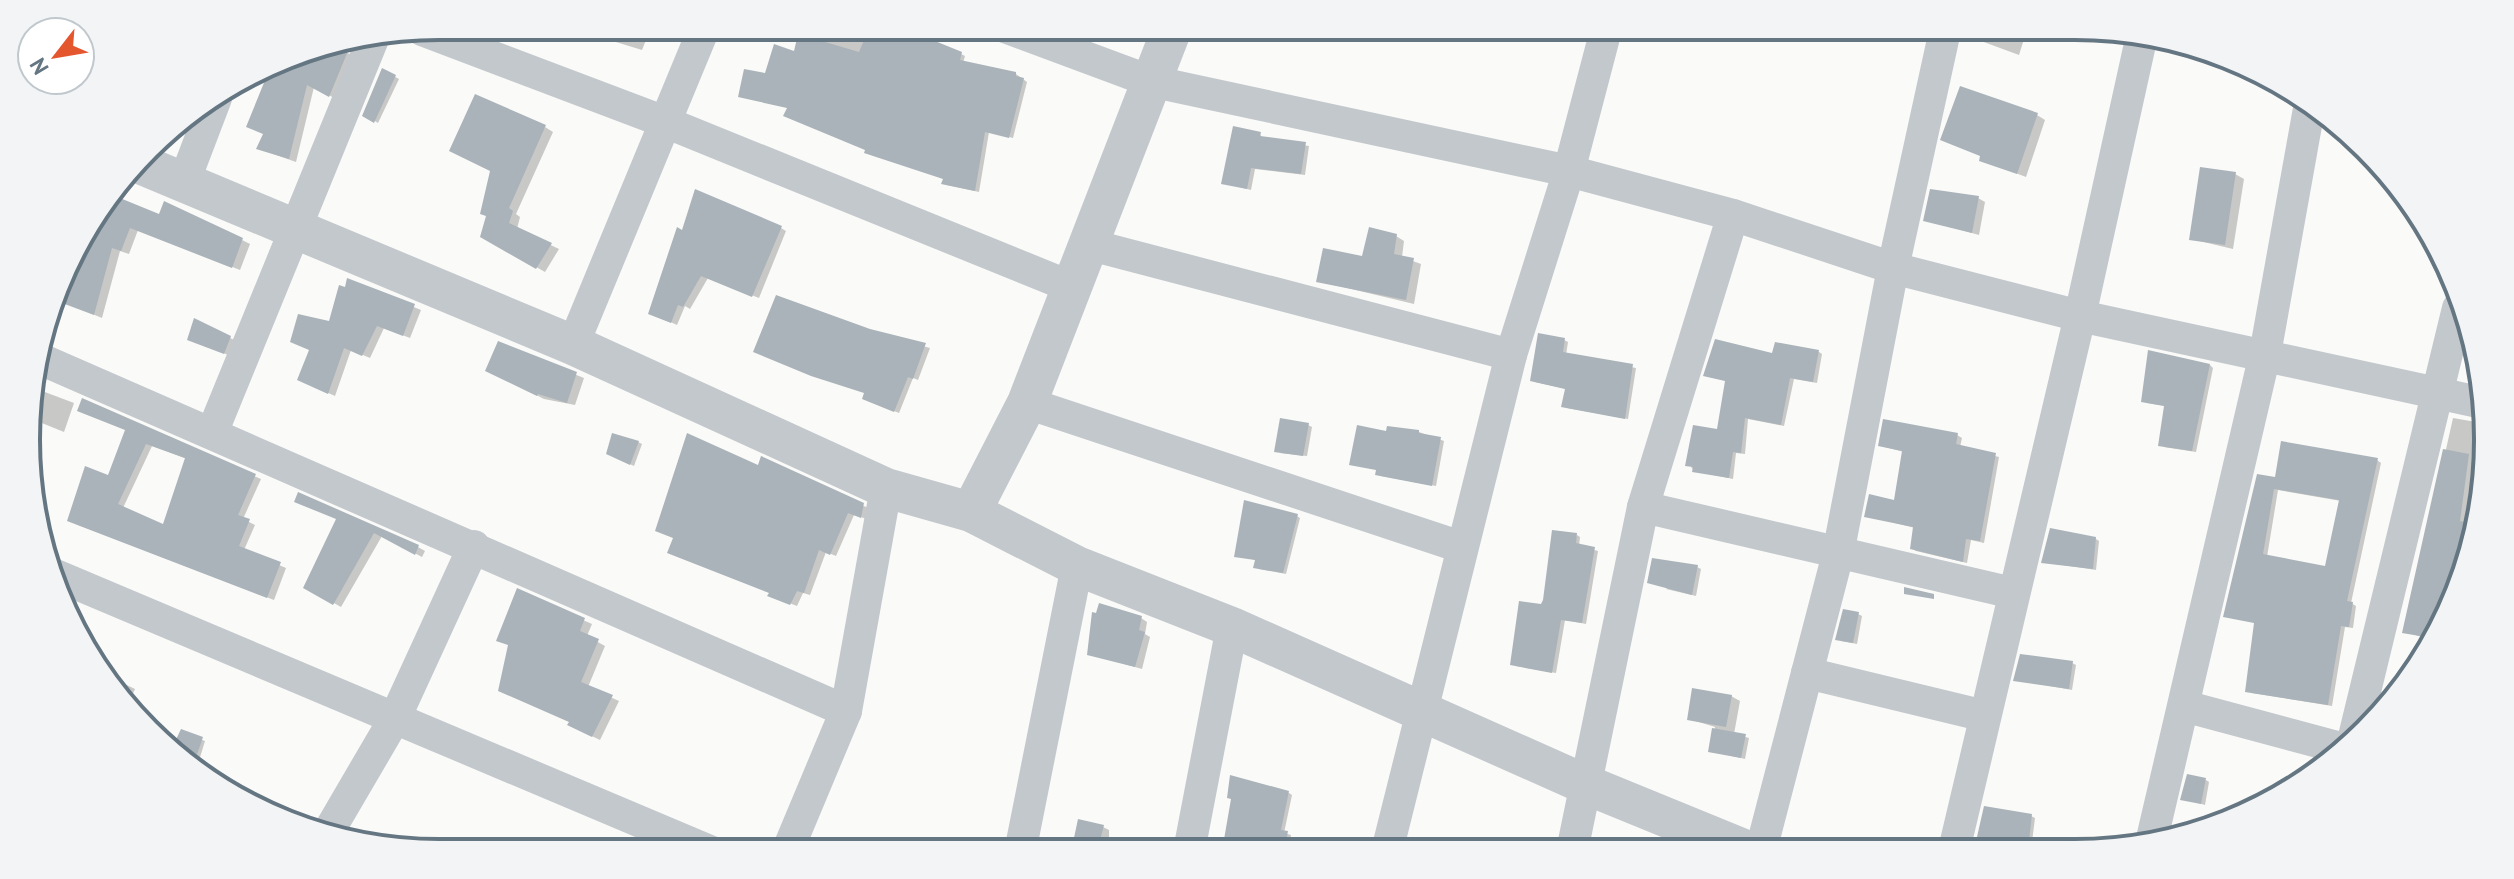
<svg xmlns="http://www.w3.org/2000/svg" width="2514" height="879" font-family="'PT Sans',sans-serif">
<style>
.shadow{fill:#0003;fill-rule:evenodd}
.building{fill:#aab3b9;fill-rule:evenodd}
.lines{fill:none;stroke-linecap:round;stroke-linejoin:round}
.minor{stroke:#c3c8cc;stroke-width:32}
.tertiary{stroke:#c3c8cc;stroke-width:40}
.rim{fill:none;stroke:#657683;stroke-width:4}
</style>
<rect width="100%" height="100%" fill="#fafaf8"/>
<!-- shadow -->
<g class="shadow">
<polygon points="641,26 650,30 642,50 567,27"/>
<polygon points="828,26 893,26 961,54 965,56 963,63 1016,74 1027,82 1013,138 989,132 979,192 947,185 945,178 867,150 789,108 766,76 795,53 823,44"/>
<polygon points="1986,26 2028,26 2019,55 1981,41"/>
<polygon points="2069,26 2074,26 2094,29 2093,33"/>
<polygon points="335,47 354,56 336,99 314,87 296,162 259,149 265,134 270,64 282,57"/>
<polygon points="383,70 399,79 378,123 367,116"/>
<polygon points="2037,115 2045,120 2026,177 1981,160"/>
<polygon points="545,127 553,132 516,214 520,217 517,229 559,249 545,272 482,236"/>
<polygon points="1260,134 1263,139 1309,146 1305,175 1255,169 1251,190 1223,183"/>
<polygon points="2235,174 2244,179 2233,249 2191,239"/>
<polygon points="113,198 160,217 242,240 250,244 240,270 138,230 129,254 120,251 102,318 73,306 69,291 59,287 69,256"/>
<polygon points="1978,198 1985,202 1979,235 1925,220"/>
<polygon points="781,228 786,231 759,298 708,278 690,309 685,306 677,325 657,316 683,232"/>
<polygon points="1396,236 1404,241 1402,257 1421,264 1414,304 1318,281 1364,258"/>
<polygon points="349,280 421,310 410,338 384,328 370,358 351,350 335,396 306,383"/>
<polygon points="196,320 234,340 228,355 193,341"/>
<polygon points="869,331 930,348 918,380 913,378 899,413 869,401"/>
<polygon points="1564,340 1568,342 1566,355 1636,368 1628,419 1567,408 1567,389 1535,382"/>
<polygon points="499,344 584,378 575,405 544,399 495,374"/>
<polygon points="1819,352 1822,354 1817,383 1794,379 1784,426 1748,419 1745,454 1736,453 1733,479 1694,471 1691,467 1718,432 1727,381 1706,376 1774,355"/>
<polygon points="2210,365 2213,368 2196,452 2164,447 2166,406 2147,403"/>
<polygon points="29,386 74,403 64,432 32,419"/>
<path d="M83 401 261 479 243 519 255 525 244 550 286 568 274 600 76 524 109 478 127 430ZM152 446 187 459 164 527 123 508Z"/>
<polygon points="2453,418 2482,423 2474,546 2432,647 2420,643 2422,637 2405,632"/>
<polygon points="1308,425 1312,427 1307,456 1280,453"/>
<polygon points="1419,432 1444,441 1436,486 1381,476 1378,470 1388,434"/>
<polygon points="1957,435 1962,438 1960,447 1999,457 1984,543 1971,540 1967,563 1916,551 1912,548 1915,528 1867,516 1895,502 1904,452 1885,447"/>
<polygon points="638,442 642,444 634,466 608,454"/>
<path d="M2377 460 2381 463 2351 603 2356 606 2353 628 2345 627 2332 706 2252 693 2247 691 2256 623 2225 616 2277 479ZM2278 490 2341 501 2327 568 2267 557Z"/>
<polygon points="759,467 869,508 867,519 854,515 836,556 826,552 810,595 803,593 797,606 776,598"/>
<polygon points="1297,516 1300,518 1286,574 1259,569 1256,567 1257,560 1236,556"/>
<polygon points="338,519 418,547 425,551 422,557 382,536 341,607 305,587"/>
<polygon points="1577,535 1580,537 1579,546 1598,551 1586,624 1565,620 1556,673 1516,666 1513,664"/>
<polygon points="2096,539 2099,541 2096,570 2043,562"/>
<polygon points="1697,567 1701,569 1696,596 1666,589"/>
<polygon points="518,591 592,624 587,636 605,646 588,687 619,701 600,740 577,729"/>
<polygon points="1858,614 1862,616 1857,644 1841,641"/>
<polygon points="1141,618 1147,622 1145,634 1150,637 1142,669 1089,654"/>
<polygon points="2072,663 2076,665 2072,690 2016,680"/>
<polygon points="96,670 135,689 129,702"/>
<polygon points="1731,696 1740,701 1734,734 1749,738 1745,759 1710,751 1715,727 1689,719"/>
<polygon points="182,732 205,741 197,767 174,748"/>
<polygon points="2206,780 2209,782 2205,805 2183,799"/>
<polygon points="1289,793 1292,795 1284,833 1291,835 1288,851 1224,851 1233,799"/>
<polygon points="2031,816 2035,818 2031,850 2020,850"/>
<polygon points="1103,827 1109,830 1109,852 1042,852 1045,837 1075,842"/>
<polygon points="1596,840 1619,844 1634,850 1593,851"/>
<polygon points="454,844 474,853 450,853"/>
</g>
<!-- building -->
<g class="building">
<polygon points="870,26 898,26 962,52 960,60 1016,72 1016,76 1024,78 1009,138 985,132 975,191 941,184 943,179 864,153 865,150 783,116 787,108 738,97 744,69 765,73 774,44 794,51 798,34 859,52"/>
<polygon points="338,46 348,51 329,97 307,85 289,159 256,149 263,134 246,127 272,63 282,57"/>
<polygon points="382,68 396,75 374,123 362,116"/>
<polygon points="1960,86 2038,113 2017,174 1979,161 1980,156 1940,140"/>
<polygon points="475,94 546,125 509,208 513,211 509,223 552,243 536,269 480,237 486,216 480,214 490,171 449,151"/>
<polygon points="1233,126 1261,132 1260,136 1306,142 1301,174 1251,168 1247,189 1221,184"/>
<polygon points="2200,167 2236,172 2225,245 2189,240"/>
<polygon points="695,189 782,226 752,297 701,276 683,307 678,305 671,323 648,314 677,227 682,230"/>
<polygon points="1930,189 1979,196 1972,233 1923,221"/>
<polygon points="115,196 159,214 164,201 243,238 232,268 130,228 121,251 112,248 94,315 62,303 86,234"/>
<polygon points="1369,227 1397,234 1394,254 1414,258 1406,300 1316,282 1323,248 1362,256"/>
<polygon points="347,278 415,304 403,336 377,326 362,356 344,348 328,394 297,380 309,350 290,342 298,314 329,321 339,285 345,287"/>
<polygon points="776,295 870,329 926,343 913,379 908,377 894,412 862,399 864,393 811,376 753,352"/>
<polygon points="194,318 231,336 224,354 187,340"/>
<polygon points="1538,333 1565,338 1563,352 1633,364 1625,419 1561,407 1565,389 1530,381"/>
<polygon points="1715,339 1772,353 1775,342 1819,350 1813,382 1790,378 1781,425 1745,418 1741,453 1733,452 1729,478 1692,472 1693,467 1685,466 1693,425 1717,429 1725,381 1703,376"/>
<polygon points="498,341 577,372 567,403 538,394 537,396 485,371"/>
<polygon points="2148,350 2210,364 2192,451 2158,446 2164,406 2141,402"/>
<path d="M82 398 256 474 238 515 250 519 239 546 281 562 267 598 67 521 85 466 108 475 125 430 77 411ZM146 444 185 458 163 524 118 504Z"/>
<polygon points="1280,418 1309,423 1303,456 1274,452"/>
<polygon points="1883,419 1958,433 1956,444 1996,453 1980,541 1966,539 1963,562 1910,549 1913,527 1864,517 1869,494 1894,500 1902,451 1878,446"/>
<polygon points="1357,425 1386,431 1387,426 1419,430 1419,433 1441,437 1432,486 1375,475 1376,470 1349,465"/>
<polygon points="612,433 639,441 630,465 606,454"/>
<polygon points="687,433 758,465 761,456 864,503 861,518 848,513 830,555 819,550 804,593 797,591 790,605 767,596 769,593 667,553 673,538 655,531"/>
<path d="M2281 441 2378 458 2347 601 2353 602 2349 627 2341 626 2328 705 2245 692 2254 623 2223 617 2257 474 2275 477ZM2274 489 2339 500 2325 566 2263 554Z"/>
<polygon points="2443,449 2469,454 2460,521 2475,524 2474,546 2459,583 2451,582 2442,624 2435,625 2432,638 2402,633"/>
<polygon points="298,492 419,545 415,555 374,533 333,605 303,588 336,519 294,502"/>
<polygon points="1244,500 1298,514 1283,573 1253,568 1255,560 1234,557"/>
<polygon points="2050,528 2096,537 2093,569 2041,563"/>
<polygon points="1552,530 1577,533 1576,543 1595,547 1582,623 1561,620 1552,673 1510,665 1519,601 1541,604 1543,600"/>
<polygon points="1652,558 1698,565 1692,595 1647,583"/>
<polygon points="1904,587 1934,594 1934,599 1904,594"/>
<polygon points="517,588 585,618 580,631 599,639 581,682 613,695 592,737 567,725 569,722 498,691 508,645 496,641"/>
<polygon points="1099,603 1142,616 1139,630 1145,632 1135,667 1087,655 1092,612 1096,613"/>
<polygon points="1843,609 1859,612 1853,643 1835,640"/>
<polygon points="2020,654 2073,661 2069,689 2013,681"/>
<polygon points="1692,688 1732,695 1726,727 1687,720"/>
<polygon points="1712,728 1746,734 1741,758 1708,752"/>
<polygon points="181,729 203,737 193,766 173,746"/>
<polygon points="2187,774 2206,778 2201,804 2180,800"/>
<polygon points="1230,775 1289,791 1281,830 1288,831 1284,851 1222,851 1231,799 1227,798"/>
<polygon points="1984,806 2032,814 2028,850 1974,850"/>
<polygon points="1078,819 1104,825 1097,852 1071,852"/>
</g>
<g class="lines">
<!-- minor -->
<g class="minor">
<polyline points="1002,26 1150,81 1569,171 1733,215 1893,268 2080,316 2483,403"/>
<polyline points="422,30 665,122 1074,288"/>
<polyline points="184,182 216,98"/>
<polyline points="1087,244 1511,355"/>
<polyline points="573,345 705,26"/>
<polyline points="38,358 846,711"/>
<polyline points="1027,403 1461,547"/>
<polyline points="212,433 373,39"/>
<polyline points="1643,507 2013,593"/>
<polyline points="53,574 712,852"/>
<polyline points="1807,673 1985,716"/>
<polyline points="2184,706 2348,750"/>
<polyline points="2352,745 2458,308"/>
<polyline points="326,836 395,718 474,546"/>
<polyline points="2151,843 2265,354 2310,103"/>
<polyline points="1761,850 1838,554 1893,268 1946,26"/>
<polyline points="1954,850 2080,316 2142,35"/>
<polyline points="1189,851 1232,627"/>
<polyline points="1387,851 1511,355 1569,171 1607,26"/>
<polyline points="1572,851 1643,507 1733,215"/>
<polyline points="787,852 846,711 886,488"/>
<polyline points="1020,852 1077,566"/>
</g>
<!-- tertiary -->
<g class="tertiary">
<polyline points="140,164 573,345 886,488 971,512 1077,566 1232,627 1587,785 1746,850"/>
<polyline points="971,512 1027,403 1173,26"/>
</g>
</g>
<!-- crop -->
<path d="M0 0H2514V879H0ZM439 40H2075A399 399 0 0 1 2474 439V440A399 399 0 0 1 2075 839H439A399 399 0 0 1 40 440V439A399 399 0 0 1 439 40Z" fill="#f3f4f5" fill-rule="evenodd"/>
<path class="rim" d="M439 40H2075A399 399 0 0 1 2474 439V440A399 399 0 0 1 2075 839H439A399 399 0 0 1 40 440V439A399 399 0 0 1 439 40Z"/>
<!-- north arrow -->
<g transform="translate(56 56) rotate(239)"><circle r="38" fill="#ffffff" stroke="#c1c8cd" stroke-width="2"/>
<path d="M0-6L14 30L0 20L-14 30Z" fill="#e4572e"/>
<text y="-12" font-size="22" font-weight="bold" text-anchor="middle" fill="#657683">N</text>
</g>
</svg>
